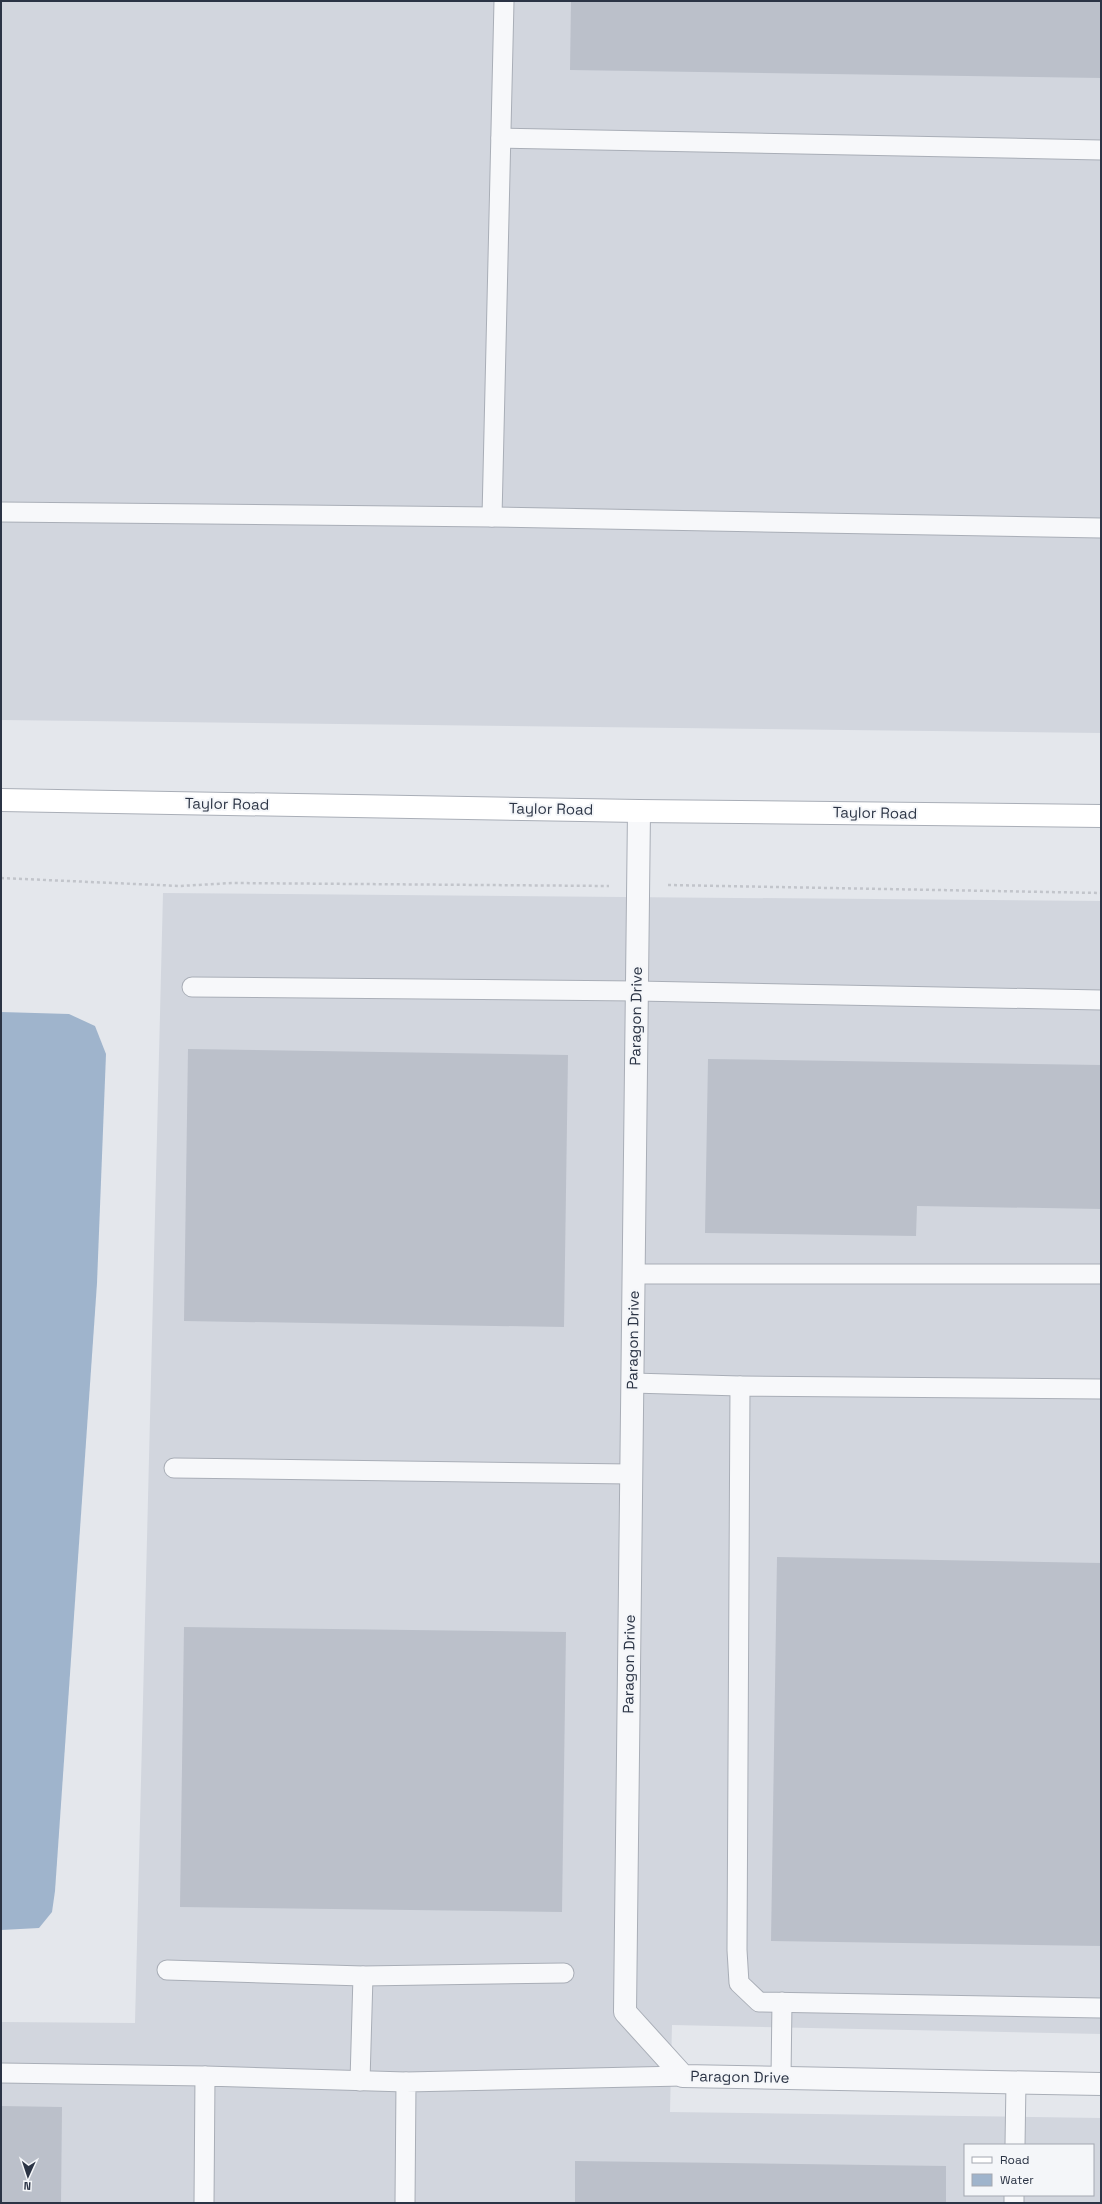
<svg xmlns="http://www.w3.org/2000/svg" width="1102" height="2204" font-family="'Space Grotesk',sans-serif">
<style>
.built{fill:#d2d6de;fill-rule:evenodd}
.water{fill:#9fb4cc}
.building{fill:#bbc0ca}
.lines{fill:none;stroke-linecap:round;stroke-linejoin:round}
.service-casing{stroke:#a9aeb7;stroke-width:21}
.minor-casing{stroke:#a9aeb7;stroke-width:24}
.secondary-casing{stroke:#a9aeb7;stroke-width:24}
.path{stroke:#c2c5cb;stroke-width:2.5;stroke-dasharray:3 3;stroke-linecap:butt}
.service{stroke:#f7f8fa;stroke-width:19}
.minor{stroke:#f7f8fa;stroke-width:22}
.secondary{stroke:#fff;stroke-width:22}
.labels{text-anchor:middle;stroke-width:4;stroke-linejoin:round;paint-order:stroke}
.street-label{font-size:15px;fill:#2b3445;stroke:#f4f6f9}
</style>
<rect width="100%" height="100%" fill="#e4e7ec"/>
<!-- built -->
<g class="built">
<polygon points="1,1 1101,1 1101,733 1,720"/>
<path d="M163 893 1101 901V2034L672 2025 670 2112 1101 2118V2203H1V2022L135 2023ZM965 2145H1093V2195H965Z"/>
</g>
<!-- water -->
<polygon class="water" points="1,1012 69,1014 95,1026 106,1054 97,1283 55,1891 52,1912 39,1928 1,1930"/>
<!-- building -->
<g class="building">
<polygon points="571,1 1101,1 1101,78 570,70"/>
<polygon points="188,1049 568,1055 564,1327 184,1321"/>
<polygon points="708,1059 1101,1065 1101,1209 917,1206 916,1236 705,1233"/>
<polygon points="777,1557 1101,1563 1101,1946 771,1941"/>
<polygon points="184,1627 566,1632 562,1912 180,1907"/>
<polygon points="1,2106 62,2107 61,2203 1,2203"/>
<polygon points="575,2161 946,2166 946,2203 575,2203"/>
</g>
<g class="lines">
<defs>
<g id="service">
<polyline points="501,138 1101,150"/>
<polyline points="1,512 492,517 1101,528"/>
<polyline points="492,517 504,1"/>
<polyline points="192,987 637,991 1101,1000"/>
<polyline points="634,1274 1101,1274"/>
<polyline points="632,1383 740,1386"/>
<polyline points="1101,1389 740,1386 737,1950 739,1983 759,2002 1101,2008"/>
<polyline points="174,1468 631,1474"/>
<polyline points="167,1970 363,1976 360,2081"/>
<polyline points="363,1976 564,1973"/>
<polyline points="1,2073 205,2076"/>
<polyline points="781,2078 782,2002"/>
<polyline points="1015,2145 1016,2082"/>
<polyline points="204,2203 205,2076 406,2082"/>
<polyline points="405,2203 406,2082 683,2076"/>
<polyline points="1014,2203 1014,2195"/>
</g>
<polyline id="minor" points="639,811 625,2012 683,2076 1101,2084"/>
<polyline id="secondary" points="1,800 639,811 1101,816"/>
</defs>
<!-- service casing -->
<use href="#service" class="service-casing"/>
<!-- minor casing -->
<use href="#minor" class="minor-casing"/>
<!-- secondary casing -->
<use href="#secondary" class="secondary-casing"/>
<!-- path -->
<g class="path">
<polyline points="1,878 180,886 232,883 609,886"/>
<polyline points="668,885 1101,893"/>
</g>
<!-- service -->
<use href="#service" class="service"/>
<!-- minor -->
<use href="#minor" class="minor"/>
<!-- secondary -->
<use href="#secondary" class="secondary"/>
</g>
<g class="labels">
<!-- street labels -->
<g class="street-label">
<text transform="translate(227 804) rotate(1)" y="5">Taylor Road</text>
<text transform="translate(551 809) rotate(1)" y="5">Taylor Road</text>
<text transform="translate(875 813) rotate(1)" y="5">Taylor Road</text>
<text transform="translate(636 1016) rotate(-89)" y="5">Paragon Drive</text>
<text transform="translate(633 1340) rotate(-89)" y="5">Paragon Drive</text>
<text transform="translate(629 1664) rotate(-89)" y="5">Paragon Drive</text>
<text transform="translate(740 2077) rotate(1)" y="5">Paragon Drive</text>
</g>
</g>
<!-- border -->
<rect width="1102" height="2204" fill="none" stroke="#2b3445" stroke-width="4"/>
<!-- legend -->
<rect x="964" y="2144" width="130" height="52" fill="#f4f6f9" stroke="#a4a8b1"/>
<rect x="972" y="2157" width="20" height="6" fill="#ffffff" stroke="#a4a8b1"/>
<text x="1000" y="2164" font-size="12" fill="#2b3445">Road</text>
<rect x="972" y="2174" width="20" height="12" fill="#9fb4cc" stroke="#a4a8b1"/>
<text x="1000" y="2184" font-size="12" fill="#2b3445">Water</text>
<!-- north arrow -->
<g transform="translate(28 2176) rotate(183)" stroke="#f4f6f9" stroke-width="3" paint-order="stroke">
<path d="M0-3L7 15L0 10L-7 15Z" fill="#2b3445"/>
<text y="-6" font-size="11" font-weight="bold" text-anchor="middle" fill="#2b3445">N</text>
</g>
</svg>
